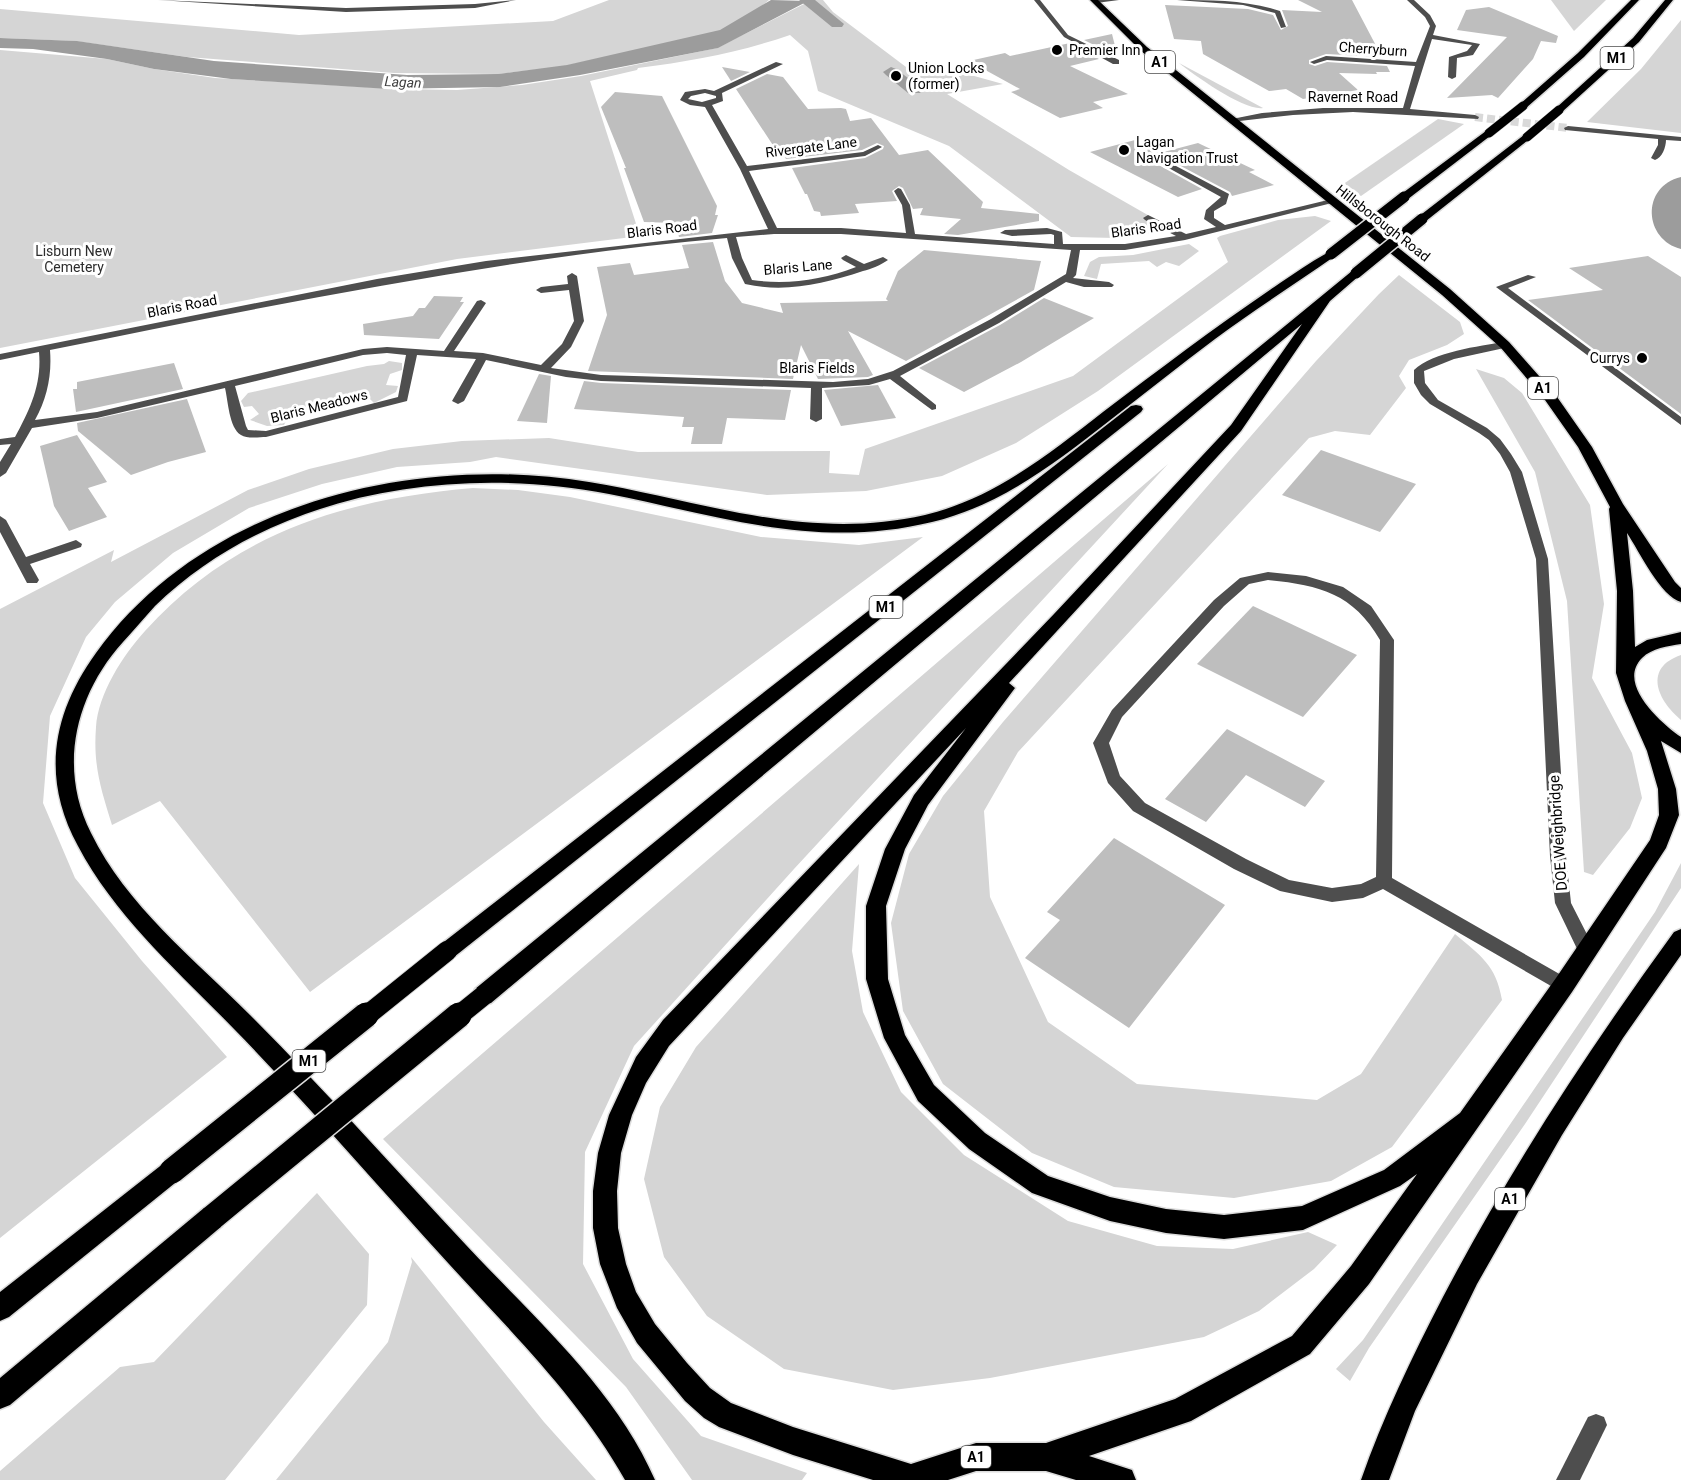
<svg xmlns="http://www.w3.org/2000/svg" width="1681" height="1480" font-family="Roboto,sans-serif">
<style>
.green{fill:#d5d5d5}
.water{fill:#9c9c9c}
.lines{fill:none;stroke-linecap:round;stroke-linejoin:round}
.canal{fill:#9c9c9c;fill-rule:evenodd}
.river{fill:#9c9c9c;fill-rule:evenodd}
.building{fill:#bebebe}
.minor-tunnel{stroke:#d9d9d9;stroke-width:8;stroke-dasharray:8 4;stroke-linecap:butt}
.highway-casing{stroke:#dbdbdb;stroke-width:3}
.minor{fill:#4e4e4e;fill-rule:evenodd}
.highway{fill:#000;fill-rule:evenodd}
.highway-bridge-far3-casing{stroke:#dbdbdb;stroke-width:10;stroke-linecap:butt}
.highway-bridge-far2-casing{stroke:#dbdbdb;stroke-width:14;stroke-linecap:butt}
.highway-bridge-far1-casing{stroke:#dbdbdb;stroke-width:22;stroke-linecap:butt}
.highway-bridge-casing{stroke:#dbdbdb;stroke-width:28;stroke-linecap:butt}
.highway-bridge-far3{stroke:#000;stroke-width:9}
.highway-bridge-far2{stroke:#000;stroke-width:11}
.highway-bridge-far1{stroke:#000;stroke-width:20}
.highway-bridge{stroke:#000;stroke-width:25}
.poi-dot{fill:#000;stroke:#fff;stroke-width:2}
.labels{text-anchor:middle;stroke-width:6;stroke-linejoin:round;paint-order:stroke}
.far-street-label{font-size:14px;fill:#000;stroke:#fff}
.far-poi-label{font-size:14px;fill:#000;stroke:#fff;text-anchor:start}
.shield{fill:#fff;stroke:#4c4c4c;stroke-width:1.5}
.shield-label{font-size:14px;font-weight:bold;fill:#000}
.far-water-label{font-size:14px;font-style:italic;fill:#3d3d3d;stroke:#fff}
.far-park-label{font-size:14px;fill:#2c2c2c;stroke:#fff}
.street-label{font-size:15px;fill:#000;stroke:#fff}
</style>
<rect width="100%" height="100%" fill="#fff"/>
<!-- green -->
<g class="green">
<polygon points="609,0 769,0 756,11 720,32 560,67 498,74 394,73 187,57 75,41 0,38 0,9 299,35 553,21"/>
<path d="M812 0H823L833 12 918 76 949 69 1003 84 947 94 1069 170 1160 222 1152 228 1164 231 1115 238 1071 237 949 146 818 91 808 51 790 35C737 53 693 61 638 68L637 70 590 81 640 236 457 259 0 348V50L107 59 154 69 215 78 398 89 457 90 522 85 581 76 717 48Z"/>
<polygon points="1551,0 1606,0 1574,31"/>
<polygon points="1681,20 1681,133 1587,122 1641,69"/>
<path d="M1179 63 1263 108C1244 111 1194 75 1179 63Z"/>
<polygon points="1438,119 1464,124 1361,196 1342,185"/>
<polygon points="1315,216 1331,221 1098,391 1016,443 942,476 866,491 767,495 496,457 470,462 397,467 322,484 249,508 173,553 115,602 86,637 50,716 43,803 75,878 142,961 227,1057 0,1238 0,609 114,550 111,562 248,490 309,469 393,449 462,441 549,438 638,452 830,451 829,473 859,475 865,449 1073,376 1228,262 1217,238 1220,236 1278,220"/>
<polygon points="1189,244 1199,251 1179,266 1166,262 1157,267 1149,261 1101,264 1097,279 1084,276 1090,262 1099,257 1133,255"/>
<path d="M1399 275 1460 322 1464 334 1447 345 1409 360 1399 376 1406 388 1370 435 1335 431 1309 438 1018 752 984 811 990 897 1048 1022 1137 1084 1317 1100 1361 1074 1455 934C1481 956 1496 965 1502 1000L1392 1147 1331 1181 1234 1198 1114 1187 1032 1153 943 1084 903 1011 891 923 909 854 943 796 1003 722 1316 361 1379 294Z"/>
<polygon points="389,361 402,363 402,370 390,374 386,385 398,386 396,392 374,403 369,398 288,417 284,425 267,426 250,420 259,414 252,406 244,407 241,401 248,393 367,366 384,364"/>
<polygon points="1476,369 1504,378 1522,393 1590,505 1604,604 1592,678 1632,753 1642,798 1630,828 1593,875 1584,872 1567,601 1535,472"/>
<polygon points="1168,464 794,869 634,1046 585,1152 583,1264 633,1359 701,1436 807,1473 802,1480 692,1480 626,1387 383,1139"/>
<path d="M473 488 518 490 570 497 761 537 859 545 923 537 310 992 160 801 112 825C101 789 93 766 96 727 98 694 123 655 145 631 233 533 345 499 473 488Z"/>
<path d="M1681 655V720C1657 700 1643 668 1681 655Z"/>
<polygon points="1681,863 1681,888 1525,1124 1369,1348 1350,1381 1336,1369 1363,1340 1655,912"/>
<polygon points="859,864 852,951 863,1012 901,1092 964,1155 1068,1221 1157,1246 1233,1249 1308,1232 1337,1245 1314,1269 1259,1311 1204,1337 990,1378 893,1390 784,1369 707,1316 664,1257 644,1179 660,1107 696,1047"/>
<polygon points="317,1193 369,1254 367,1305 225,1480 0,1480 0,1471 120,1367 154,1362"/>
<polygon points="411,1257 544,1422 596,1480 276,1480 388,1342 412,1262"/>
</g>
<!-- water -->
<polygon class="water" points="771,0 808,1 718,48 580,75 500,87 389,89 231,79 154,69 107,59 33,49 0,48 0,38 77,41 214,61 407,75 498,74 567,65 720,30"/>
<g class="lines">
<!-- canal -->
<g class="canal">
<polygon points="799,0 815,0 844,24 842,27 832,27"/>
<polygon points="891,67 896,69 920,87 922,90 920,93 908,93 886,75 883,72"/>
</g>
<!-- river -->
<path class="river" d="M1681 177V249C1644 240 1640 187 1681 177Z"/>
</g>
<!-- building -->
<g class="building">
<polygon points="1298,0 1352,0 1382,57 1326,54 1309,60 1309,64 1315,66 1327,62 1387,66 1390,72 1376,72 1377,74 1339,73 1358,90 1303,99 1286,89 1269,91 1203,54 1201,41 1174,39 1165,5 1248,9 1273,15 1281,30 1288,26 1282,10 1322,12"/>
<polygon points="1489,7 1558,36 1556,43 1541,41 1533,59 1498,98 1492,95 1447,98 1507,37 1457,30 1466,10"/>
<polygon points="1112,34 1117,54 1114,55 1084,40"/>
<polygon points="1070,43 1099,59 1070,66 1128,94 1093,102 1103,108 1060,118 1011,92 1020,89 969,61 1005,53 1010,56"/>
<polygon points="722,67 750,72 731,81"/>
<polygon points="767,74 783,77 808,109 841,108 846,109 850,121 871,118 899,155 928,150 983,202 981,208 1039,214 1039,221 958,235 944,234 961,219 920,215 923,208 913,209 903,188 899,186 892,191 897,201 855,204 859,213 821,216 820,212 814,211 807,194 805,194 792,168 865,158 883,149 884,146 877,143 862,150 786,159 782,153 778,153 736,89"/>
<polygon points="615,92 662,96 717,206 715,215 718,215 712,233 679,237 675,223 644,222 624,168 626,168 601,107"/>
<polygon points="1135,140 1160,153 1198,143 1255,170 1249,172 1274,185 1232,196 1230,192 1160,155 1154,155 1155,163 1202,189 1178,197 1090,152"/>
<polygon points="713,242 725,281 742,303 783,313 780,303 888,301 886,299 898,271 924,250 1041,261 1034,290 906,361 848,331 873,375 868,377 818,379 801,345 793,379 588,371 607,315 597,267 630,263 634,275 689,268 682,245"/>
<polygon points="1648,256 1681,277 1681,414 1528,300 1603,290 1569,268"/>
<polygon points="434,296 463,297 460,302 464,302 439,339 364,335 363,324 413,316 419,308 425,308"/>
<polygon points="1044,298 1094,318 1021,362 964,392 919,368 1000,325"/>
<polygon points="174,363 183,389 76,412 73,389 77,389 77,382"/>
<polygon points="539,374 551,376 547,423 517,421"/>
<polygon points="584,381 601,383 791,390 785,420 727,418 722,444 691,444 694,427 682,427 684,417 574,409"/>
<polygon points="878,385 896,418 841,426 824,390"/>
<polygon points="187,399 206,452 168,462 131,475 78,431 77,423"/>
<polygon points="77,435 107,482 88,488 107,517 69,531 54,506 40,446"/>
<polygon points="1321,450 1416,484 1380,532 1282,495"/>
<polygon points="1253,606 1357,655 1303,717 1197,664"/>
<polygon points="1227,729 1325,781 1305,807 1246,775 1206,822 1165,799"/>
<polygon points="1114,838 1225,905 1129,1028 1025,958 1060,920 1047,912"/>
</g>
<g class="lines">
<!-- minor-tunnel -->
<polyline class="minor-tunnel" points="1475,117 1568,128"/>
<defs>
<g id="highway">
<path d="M1090 0H1098L1147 47 1450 289 1509 342 1555 394 1592 447 1623 504 1675 582 1681 588V602C1661 597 1639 551 1627 533L1633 591 1635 647 1647 640 1681 632V644C1668 646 1652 648 1642 658 1616 684 1662 724 1681 737V753L1661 741 1676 789 1679 815 1666 848 1572 992 1369 1284 1310 1354 1191 1421 1089 1456 1132 1470 1136 1480H1076L1046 1471H976L948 1480H873L793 1455 719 1427 704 1418 685 1401 637 1343 617 1308 600 1264 593 1228V1191L598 1153 609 1115 636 1057 663 1020 1054 614 1231 425 1302 324 491 1003 483 1005 475 1003 472 996 475 989 1352 271 1356 270 1362 273 1360 275 1330 301 1241 431 1009 683 1015 688 1012 692 928 805 905 849 886 906 888 979 905 1035 934 1085 985 1133 1048 1176 1110 1197 1166 1209 1224 1215 1302 1206 1384 1170 1460 1113 1556 978 1650 840 1659 815 1658 789 1647 751 1625 701 1616 673 1617 591 1609 509 1610 507 1578 447 1545 400 1501 348 1442 295 1141 51ZM966 728 914 795 885 849 866 906V979L884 1038 918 1101 969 1149 1032 1193 1110 1221 1166 1233 1224 1239 1303 1230 1400 1186 1417 1174 1351 1266 1292 1336 1175 1399 1046 1443H976L911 1464 793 1427 731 1403 710 1388 687 1363 655 1324 636 1292 626 1264 618 1228 617 1191 621 1153 632 1115 646 1083 669 1046Z"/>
<polygon points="1631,0 1639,0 1584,57 1526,108 1520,108 1520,104 1578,53"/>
<polygon points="1665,0 1673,0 1639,42 1562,112 1556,112 1556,108 1633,38"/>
<polygon points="1486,131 1494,133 1408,199 1400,199 1400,195"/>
<polygon points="1524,135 1532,137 1426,221 1418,221 1418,217"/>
<path d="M1331 251 1335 252V256C1295 284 1254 310 1215 339 1179 366 1145 393 1109 421 1055 463 1000 506 932 522 817 550 720 516 609 494 453 464 273 492 155 606 144 618 133 631 123 642 75 695 58 768 91 833 126 905 194 959 250 1015 324 1089 394 1168 466 1245 533 1317 615 1388 655 1480H625C579 1398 512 1333 449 1264 378 1186 309 1106 235 1030 179 972 116 918 78 846 41 778 52 714 96 653 204 503 414 453 589 482 704 501 806 542 925 515 993 499 1049 454 1103 412 1161 368 1219 324 1280 283 1297 272 1313 260 1331 251Z"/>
<polygon points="1136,405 1141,406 1143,409 1141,412 454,957 447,960 440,957 437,951 440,945 1131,406"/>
<path d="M1681 929V955L1623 1038 1562 1135 1477 1284 1415 1411 1389 1480H1361C1383 1417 1412 1357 1443 1297 1510 1169 1589 1049 1674 932Z"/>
<polygon points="172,1159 180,1163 184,1171 180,1179 9,1317 0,1321 0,1292 164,1163"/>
<polygon points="213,1205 222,1208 225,1217 222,1226 10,1405 0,1409 0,1378 204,1208"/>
</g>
</defs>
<!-- highway casing -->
<use href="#highway" class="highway-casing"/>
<!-- minor -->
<g class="minor">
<polygon points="158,0 346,8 475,4 516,0 475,8 346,12"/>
<polygon points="1034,0 1040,0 1068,35 1119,60 1119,64 1113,64 1064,37"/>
<polygon points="1093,0 1119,0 1096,3"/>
<path d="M1177 0C1212 0 1246 0 1280 11L1286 27 1281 28 1275 13 1243 5Z"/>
<polygon points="1407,0 1414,0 1430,15 1436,26 1433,35 1480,44 1473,55 1457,58 1456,77 1452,79 1448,77 1449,57 1467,51 1472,45 1432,39 1410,109 1475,115 1479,117 1478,119 1353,112 1293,115 1231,122 1227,120 1262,113 1323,108 1403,108 1415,66 1327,60 1314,64 1310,62 1326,56 1416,62 1430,26 1425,17"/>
<path d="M776 62 783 64 722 93 723 101 712 105 747 166 863 152 878 145 882 147 865 156 749 171 777 228H841L906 233 902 205 894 191 898 188 901 189 910 205 915 234 1054 244V235L1051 234 1012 236 1000 233 1005 230 1047 228 1062 232 1063 244H1125L1176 236 1145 220 1143 218 1148 215 1186 234 1216 227 1204 219 1206 210 1221 197 1156 161V157H1159L1229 194 1226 204 1214 211V218L1225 225 1332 199 1336 202 1185 240 1125 250H1080L1076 275 1073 278 1109 282 1114 285 1112 287H1084L1066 282 999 323 900 376 936 405V409L932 410 890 379 869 385 822 388V419L816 422 810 419 811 388 601 381 566 377 486 360 464 401 458 404 452 401 476 359 417 355 407 401 266 437C259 437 247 439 241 435 229 428 228 400 225 388L97 418 32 428 6 473 0 477V462L11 444 0 445V439L15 437C30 410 42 384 39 352L0 360V354L377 279 486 261 768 229 740 169 705 107 690 105 680 100 685 92 705 89 714 91ZM705 93 716 96V98L702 102 688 99 691 96ZM774 234H841L1071 250 1066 274 991 319 893 371 868 379 833 382 601 375 551 368 571 347 584 321 577 276 572 273 567 276 568 284 541 287 536 290 541 293 569 290 574 321 562 344 541 365 483 353 454 351 486 303 481 300 477 301 444 351 387 347 363 349 97 412 35 420C47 398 52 376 50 350 274 305 499 258 727 238L732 258 745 284C785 293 824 284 863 271 871 269 881 265 888 260L883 257 864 264 846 255 841 258 843 260 856 267C822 280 788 285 752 280L742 258 736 237ZM387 353 406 355 398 397 266 431 248 430 246 426 235 386 363 355Z"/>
<path d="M1568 126 1681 137V141L1666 140C1666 147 1662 158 1655 160L1651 158 1658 145V139L1565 130 1564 128Z"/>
<polygon points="1528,275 1536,277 1508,288 1681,417 1681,425 1496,287"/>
<path d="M1505 342 1510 345 1509 347 1454 359 1424 371 1425 383 1438 400 1487 428 1500 439 1511 454 1522 472 1548 559 1566 856 1571 903 1595 950 1592 955 1586 957 1580 955 1555 903 1550 856 1536 559 1510 472 1500 454 1489 440 1479 433 1430 404 1421 395 1414 383V370C1433 352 1479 346 1505 342Z"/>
<polygon points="0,516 6,520 26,557 76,540 82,544 81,547 30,564 39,580 37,583 27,583 0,532"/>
<path d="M1268 572 1306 576 1343 587 1371 606 1394 640 1392 878 1570 980 1573 985 1570 990 1564 993 1558 990 1383 889 1363 898 1332 902 1280 891 1234 869 1133 811 1108 783 1093 743 1112 710 1214 600 1240 578ZM1268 580C1319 585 1353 593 1380 640L1376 877 1361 884 1332 888 1289 880 1246 859 1145 803 1120 776 1109 743 1122 717 1224 606 1249 584Z"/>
<polygon points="1596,1414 1604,1417 1607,1425 1580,1480 1556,1480 1588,1417"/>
</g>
<!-- highway -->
<use href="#highway" class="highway"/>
<defs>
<g id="highway-bridge-far3">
<polyline points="1489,133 1523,106"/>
<polyline points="1527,137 1559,110"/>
</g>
<g id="highway-bridge-far2">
<polyline points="1331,254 1404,197"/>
<polyline points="1356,273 1422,219"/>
</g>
<g id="highway-bridge-far1">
<polyline points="365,1017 447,951"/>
<polyline points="457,1017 483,996"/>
</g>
<g id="highway-bridge">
<polyline points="172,1171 366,1015"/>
<polyline points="213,1217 459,1015"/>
</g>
</defs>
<!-- highway-bridge-far3 casing -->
<use href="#highway-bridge-far3" class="highway-bridge-far3-casing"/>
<!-- highway-bridge-far2 casing -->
<use href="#highway-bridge-far2" class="highway-bridge-far2-casing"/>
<!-- highway-bridge-far1 casing -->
<use href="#highway-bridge-far1" class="highway-bridge-far1-casing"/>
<!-- highway-bridge casing -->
<use href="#highway-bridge" class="highway-bridge-casing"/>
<!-- highway-bridge-far3 -->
<use href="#highway-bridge-far3" class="highway-bridge-far3"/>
<!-- highway-bridge-far2 -->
<use href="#highway-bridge-far2" class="highway-bridge-far2"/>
<!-- highway-bridge-far1 -->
<use href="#highway-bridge-far1" class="highway-bridge-far1"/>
<!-- highway-bridge -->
<use href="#highway-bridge" class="highway-bridge"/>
</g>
<!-- markers -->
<g class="poi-dot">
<circle cx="1057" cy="50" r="6"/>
<circle cx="896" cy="76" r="6"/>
<circle cx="1124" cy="150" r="6"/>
<circle cx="1642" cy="358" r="6"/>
</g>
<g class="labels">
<!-- far-street labels -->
<g class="far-street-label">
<text transform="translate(1373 49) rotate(4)" y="5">Cherryburn</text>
<text x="1353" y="102">Ravernet Road</text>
<text transform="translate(811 147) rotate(-7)" y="5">Rivergate Lane</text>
<text transform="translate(1383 223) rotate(38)" y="5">Hillsborough Road</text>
<text transform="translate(1146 228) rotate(-8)" y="5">Blaris Road</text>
<text transform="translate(662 229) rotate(-7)" y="5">Blaris Road</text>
<text transform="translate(798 267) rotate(-5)" y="5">Blaris Lane</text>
<text transform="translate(182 306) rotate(-11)" y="5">Blaris Road</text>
<text x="817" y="373">Blaris Fields</text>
<text transform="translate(319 406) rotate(-14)" y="5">Blaris Meadows</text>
</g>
<!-- far-poi labels -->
<g class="far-poi-label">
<text x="1069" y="55">Premier Inn</text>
<text x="908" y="73">Union Locks<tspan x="908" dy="16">(former)</tspan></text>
<text x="1136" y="147">Lagan<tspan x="1136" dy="16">Navigation Trust</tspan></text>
<text x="1630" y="363" text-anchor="end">Currys</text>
</g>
<!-- shield labels -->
<g class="shield">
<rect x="1600.5" y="47" width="33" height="22" rx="4.5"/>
<rect x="1145" y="51" width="30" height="22" rx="4.5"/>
<rect x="1528" y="377" width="30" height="22" rx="4.5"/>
<rect x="869.5" y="596" width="33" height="22" rx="4.5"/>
<rect x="292.5" y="1050" width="33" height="22" rx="4.5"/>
<rect x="1495" y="1188" width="30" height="22" rx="4.5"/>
<rect x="961" y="1446" width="30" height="22" rx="4.5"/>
</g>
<g class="shield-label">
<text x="1617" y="63">M1</text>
<text x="1160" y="67">A1</text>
<text x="1543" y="393">A1</text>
<text x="886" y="612">M1</text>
<text x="309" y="1066">M1</text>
<text x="1510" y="1204">A1</text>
<text x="976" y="1462">A1</text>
</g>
<!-- far-water labels -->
<g class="far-water-label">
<text transform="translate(403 82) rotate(3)" y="5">Lagan</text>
</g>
<!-- far-park labels -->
<g class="far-park-label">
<text x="74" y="256">Lisburn New<tspan x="74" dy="16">Cemetery</tspan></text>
</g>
<!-- street labels -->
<g class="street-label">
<text transform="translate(1558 833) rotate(-94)" y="5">DOE Weighbridge</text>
</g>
</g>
</svg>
